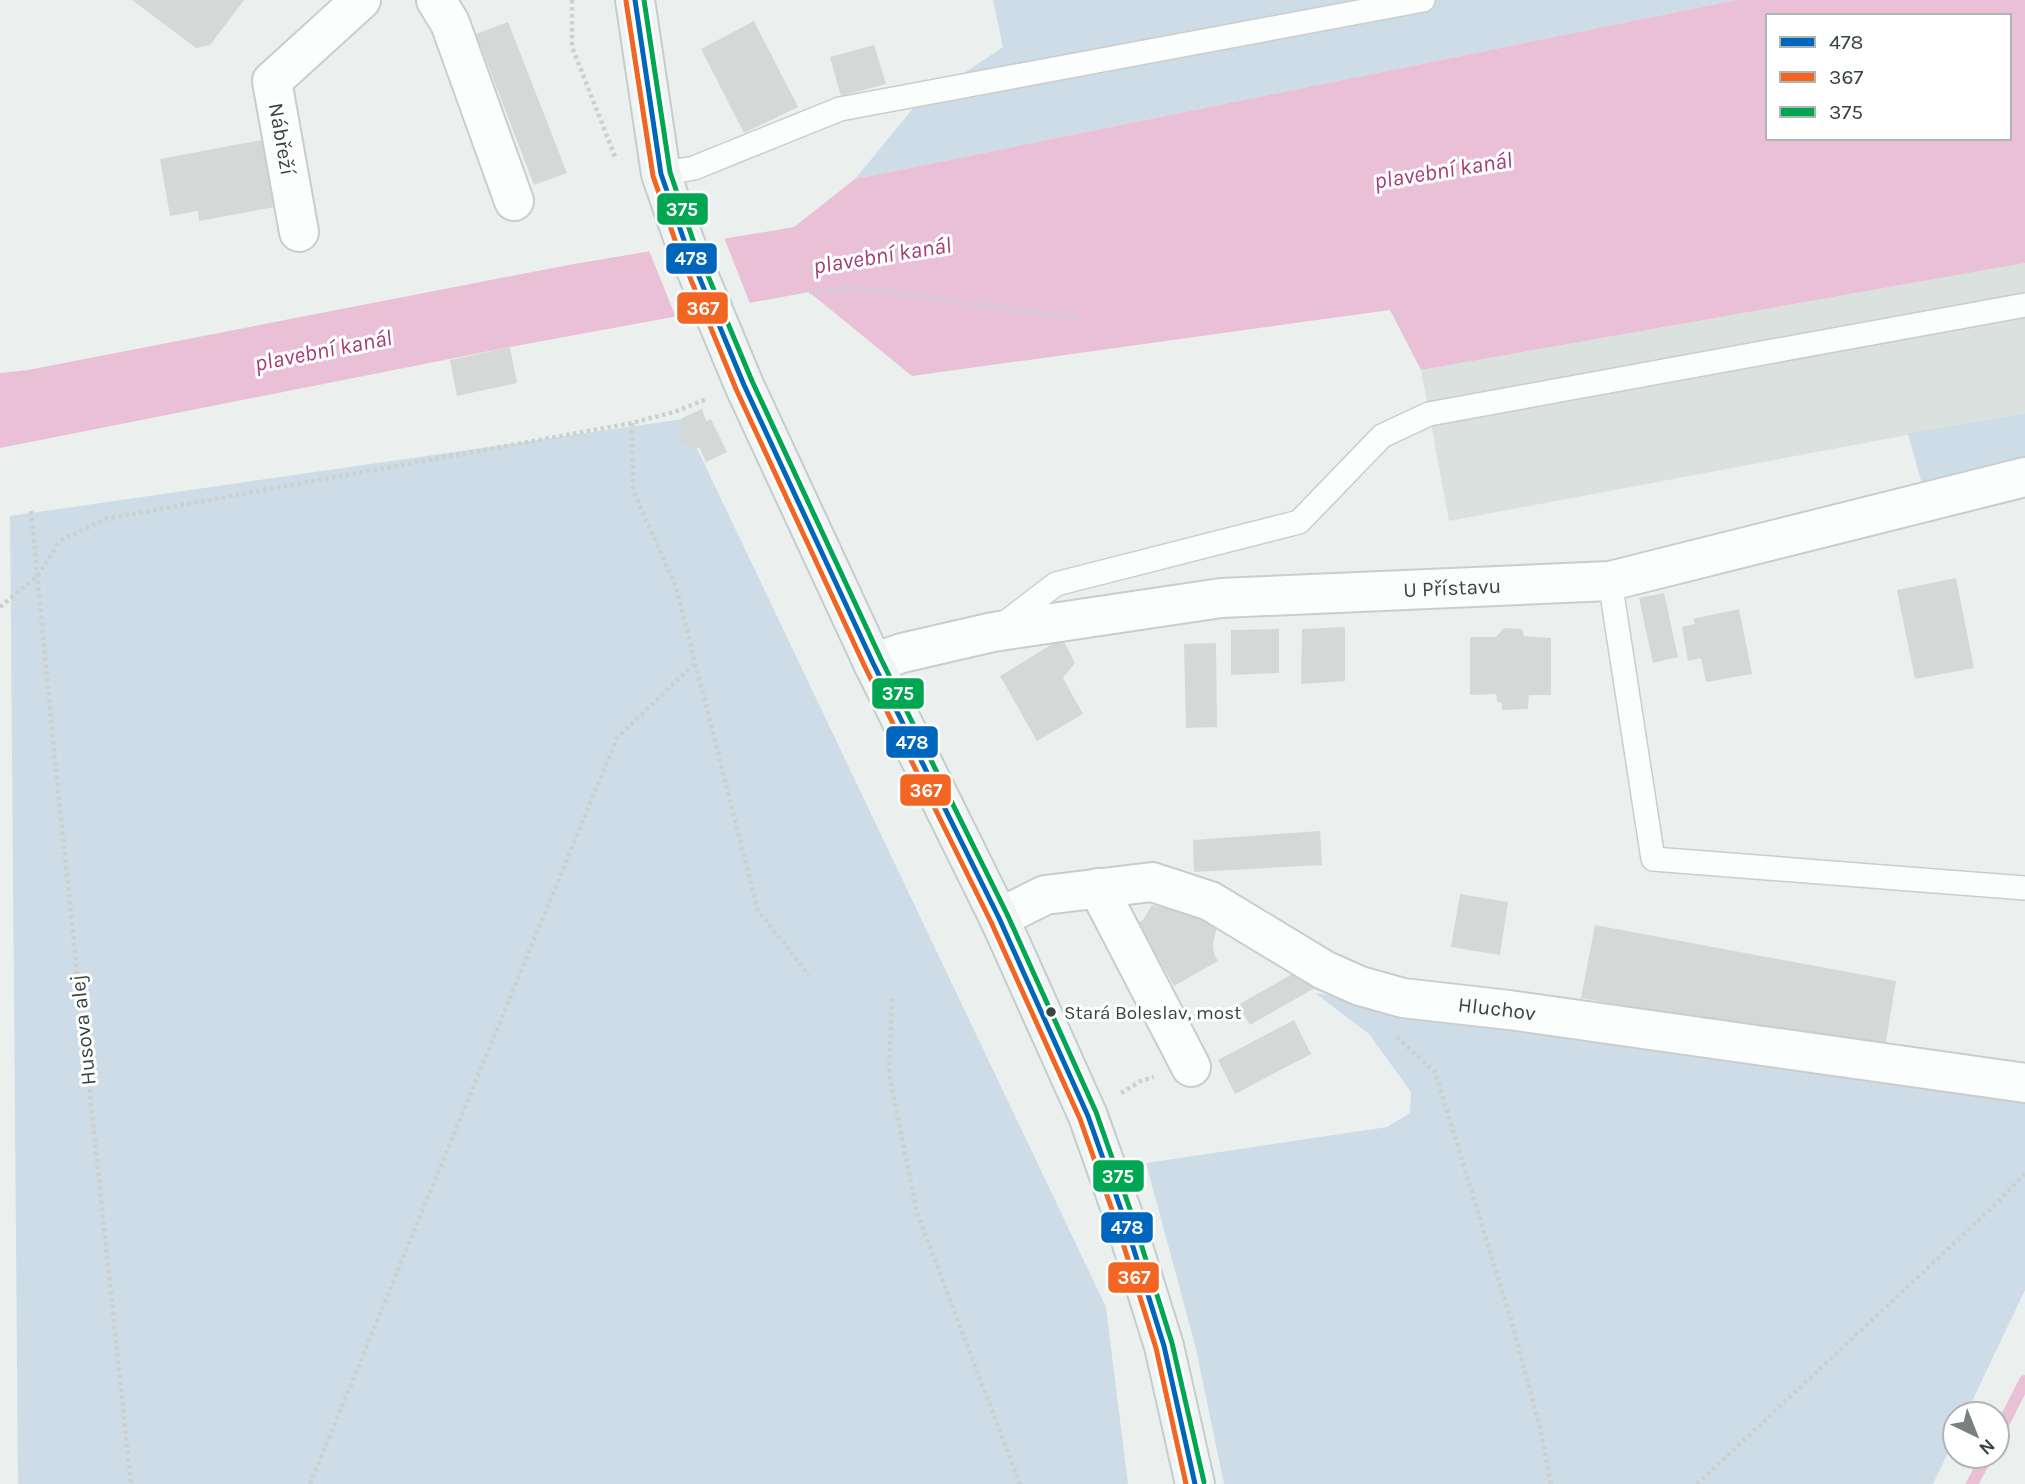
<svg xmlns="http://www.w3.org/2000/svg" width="2025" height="1484" font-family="Karla,sans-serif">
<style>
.industrial{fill:#dbe1df}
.green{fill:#cedce8}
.water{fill:#e9c0d6;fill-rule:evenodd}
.pier{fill:#ebf0ef}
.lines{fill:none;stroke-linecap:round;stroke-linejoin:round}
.stream{stroke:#e9c0d6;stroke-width:12}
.building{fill:#d4d9d8}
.lane-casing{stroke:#c9cecd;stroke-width:26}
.street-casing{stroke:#c9cecd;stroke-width:42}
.secondary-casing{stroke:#c3cecc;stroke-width:42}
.path{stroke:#ccd1cf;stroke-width:4.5;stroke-dasharray:3.5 3.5;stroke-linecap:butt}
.lane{stroke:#fcfdfd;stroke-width:23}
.street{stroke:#fcfdfd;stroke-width:38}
.secondary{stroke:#f0f5f4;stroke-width:38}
.bus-1-casing{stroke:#fff;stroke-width:10}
.bus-2-casing{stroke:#fff;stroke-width:10}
.bus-3-casing{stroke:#fff;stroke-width:10}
.bus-1{stroke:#0065bd;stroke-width:5}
.bus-2{stroke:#f26522;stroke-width:5}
.bus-3{stroke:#00a651;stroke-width:5}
.bus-dot{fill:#384541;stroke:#fff;stroke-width:2.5}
.labels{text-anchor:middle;stroke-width:6;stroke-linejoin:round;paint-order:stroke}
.bus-label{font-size:19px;fill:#384541;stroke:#fff;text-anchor:start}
.street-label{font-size:21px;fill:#384541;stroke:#fff}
.water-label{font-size:23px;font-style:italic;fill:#a53d71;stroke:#fff}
.line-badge{stroke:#fff;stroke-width:2.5}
.badge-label{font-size:19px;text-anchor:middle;font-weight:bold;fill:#fff}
</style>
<rect width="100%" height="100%" fill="#ebf0ef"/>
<!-- industrial -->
<polygon class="industrial" points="2025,263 2025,413 1449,521 1421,370"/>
<!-- green -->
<g class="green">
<polygon points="993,0 1736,0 855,179 915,106 1003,47"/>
<polygon points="2025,413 2025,460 1922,484 1908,434"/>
<polygon points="683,419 1106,1307 1128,1484 18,1484 10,516"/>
<polygon points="1315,993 2025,1100 2025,1290 1966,1414 1955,1414 1955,1438 1933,1484 1224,1484 1196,1349 1146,1163 1387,1127 1410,1113 1411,1092 1369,1034"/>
</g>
<!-- water -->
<path class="water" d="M1736 0H2025V263L1421 370 1390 310 912 376 809 292 510 347 0 448V373L28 370 568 265 794 227 855 179ZM1768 16H2009V138H1768Z"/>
<!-- pier -->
<polygon class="pier" points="723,235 751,306 677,320 648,248"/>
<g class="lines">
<!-- stream -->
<g class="stream">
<polyline points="1997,1436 2025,1381"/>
<polyline points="1972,1484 1987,1456"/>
</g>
</g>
<!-- building -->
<g class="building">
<polygon points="132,0 244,0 210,45 196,48"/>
<polygon points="754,21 798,107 744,133 701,49"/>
<polygon points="508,22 567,173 534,185 476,34"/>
<polygon points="874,45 886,84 841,96 830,57"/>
<polygon points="262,140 275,207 199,221 198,211 170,216 160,159"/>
<polygon points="510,347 517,383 457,396 450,360"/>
<polygon points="702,409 706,421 711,419 727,452 706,462 699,447 696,449 678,440 682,418"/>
<polygon points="1956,578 1974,668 1915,679 1897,590"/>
<polygon points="1664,593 1678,657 1653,663 1639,598"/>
<polygon points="1739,609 1752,674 1706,682 1701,658 1688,661 1682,627 1695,624 1693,619"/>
<polygon points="1345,627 1345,681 1301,684 1302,629"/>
<polygon points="1504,628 1522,629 1524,636 1551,638 1551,695 1529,695 1528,709 1502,710 1502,704 1497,701 1496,694 1470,695 1470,637 1496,637"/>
<polygon points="1279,629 1279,673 1231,675 1231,630"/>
<polygon points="1062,638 1075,663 1063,678 1083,714 1037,741 1000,676"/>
<polygon points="1216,643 1217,727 1186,728 1184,644"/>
<polygon points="1320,831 1322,865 1194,872 1193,840"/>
<polygon points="1460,894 1508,902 1500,955 1451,947"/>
<polygon points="1152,905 1218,921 1213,944 1214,954 1218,961 1174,986 1138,923 1143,920"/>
<polygon points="1595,925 1896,981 1884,1053 1581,998"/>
<polygon points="1294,973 1315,988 1250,1025 1238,1005"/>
<polygon points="1294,1020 1311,1054 1235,1094 1218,1060"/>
</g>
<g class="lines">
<defs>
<g id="lane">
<polyline points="661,174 694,168 840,109 1423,0"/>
<polyline points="1610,581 1653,859 2025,888"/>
<polyline points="1001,626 1056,584 1299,522 1382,436 1429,414 2025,305"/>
</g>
<g id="street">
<polyline points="436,0 450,23 514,201"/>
<polyline points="299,232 272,81 361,0"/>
<path id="s1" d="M873 663 902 653 993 632 1221 598 1610 581 2025 477"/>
<polyline points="1098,888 1191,1067"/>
<path id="s2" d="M999 918 1045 895 1152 882 1210 901 1324 970 1360 986 1403 998 1509 1010 2025 1083"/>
</g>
<polyline id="secondary" points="635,0 661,174 685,243 744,385 873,663 999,918 1088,1116 1123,1215 1164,1346 1195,1484"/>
</defs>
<!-- lane casing -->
<use href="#lane" class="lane-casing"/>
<!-- street casing -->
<use href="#street" class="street-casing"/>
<!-- secondary casing -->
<use href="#secondary" class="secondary-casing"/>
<!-- path -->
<g class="path">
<polyline points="572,0 572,47 616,159"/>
<polyline points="809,292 861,288 1082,319"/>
<polyline points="632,423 633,490 676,587 758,911 809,975"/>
<polyline points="31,511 55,762 131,1484"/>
<polyline points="0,607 38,575 60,541 105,519 632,423 674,412 707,399"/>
<polyline points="892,999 889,1073 917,1213 1020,1484"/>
<polyline points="1397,1037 1435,1072 1511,1320 1541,1432 1551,1484"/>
<polyline points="1121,1093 1141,1081 1154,1077"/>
<polyline points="310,1484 617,738 695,663"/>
<polyline points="1697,1484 1997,1203 2025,1173"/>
</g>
<!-- lane -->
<use href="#lane" class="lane"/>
<!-- street -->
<use href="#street" class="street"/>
<!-- secondary -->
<use href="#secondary" class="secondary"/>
<defs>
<polyline id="bus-1" points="635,0 661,174 685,243 744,385 873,663 999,918 1088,1116 1123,1215 1164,1346 1195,1484"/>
<polyline id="bus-2" points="626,1 653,176 677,246 736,389 865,667 991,922 1080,1119 1115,1218 1156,1348 1186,1484"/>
<polyline id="bus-3" points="644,0 670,172 693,240 752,381 881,659 1007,914 1096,1112 1131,1212 1172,1343 1204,1482"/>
</defs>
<!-- bus-1 casing -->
<use href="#bus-1" class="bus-1-casing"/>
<!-- bus-2 casing -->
<use href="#bus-2" class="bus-2-casing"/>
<!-- bus-3 casing -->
<use href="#bus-3" class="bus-3-casing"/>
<!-- bus-1 -->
<use href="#bus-1" class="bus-1"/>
<!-- bus-2 -->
<use href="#bus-2" class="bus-2"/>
<!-- bus-3 -->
<use href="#bus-3" class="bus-3"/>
</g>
<!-- markers -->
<circle class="bus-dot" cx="1051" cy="1012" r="6"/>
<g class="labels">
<!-- bus labels -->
<g class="bus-label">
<text x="1064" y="1019">Stará Boleslav, most</text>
</g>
<!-- street labels -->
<g class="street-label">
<text transform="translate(282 139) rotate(80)" y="7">Nábřeží</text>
<text dy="7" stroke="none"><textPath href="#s1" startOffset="586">U Přístavu</textPath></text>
<text dy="7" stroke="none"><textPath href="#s2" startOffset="532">Hluchov</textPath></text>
<text transform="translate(83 1030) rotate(-96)" y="7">Husova alej</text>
</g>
<!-- water labels -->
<g class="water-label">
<text transform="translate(1443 170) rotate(-9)" y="8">plavební kanál</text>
<text transform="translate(882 255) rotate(-9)" y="8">plavební kanál</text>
<text transform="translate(323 350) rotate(-11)" y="8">plavební kanál</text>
</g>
</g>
<g class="line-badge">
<rect x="656" y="192" width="53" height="34" rx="7" fill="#00a651"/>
<rect x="665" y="242" width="53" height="33" rx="7" fill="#0065bd"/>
<rect x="676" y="291" width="53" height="34" rx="7" fill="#f26522"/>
<rect x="871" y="677" width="54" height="33" rx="7" fill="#00a651"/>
<rect x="885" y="725" width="54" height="34" rx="7" fill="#0065bd"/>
<rect x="899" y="773" width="53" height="34" rx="7" fill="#f26522"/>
<rect x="1092" y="1159" width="53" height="34" rx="7" fill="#00a651"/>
<rect x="1100" y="1211" width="54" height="33" rx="7" fill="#0065bd"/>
<rect x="1107" y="1261" width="53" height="33" rx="7" fill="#f26522"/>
</g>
<g class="badge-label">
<text x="682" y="216">375</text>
<text x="691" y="265">478</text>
<text x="703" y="315">367</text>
<text x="898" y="700">375</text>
<text x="912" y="749">478</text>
<text x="926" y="797">367</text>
<text x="1118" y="1183">375</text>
<text x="1127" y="1234">478</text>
<text x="1134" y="1284">367</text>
</g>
<!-- legend -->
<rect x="1766" y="14" width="245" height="126" fill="#ffffff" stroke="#afb5b3" stroke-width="2"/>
<rect x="1780" y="37" width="35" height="10" fill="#0065bd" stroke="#afb5b3" stroke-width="2"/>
<text x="1829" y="49" font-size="21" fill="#384541">478</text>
<rect x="1780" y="72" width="35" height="10" fill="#f26522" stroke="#afb5b3" stroke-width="2"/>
<text x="1829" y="84" font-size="21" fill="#384541">367</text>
<rect x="1780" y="107" width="35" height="10" fill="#00a651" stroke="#afb5b3" stroke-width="2"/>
<text x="1829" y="119" font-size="21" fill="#384541">375</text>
<!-- north arrow -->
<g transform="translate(1976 1435) rotate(137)"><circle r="33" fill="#ffffff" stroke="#afb5b3" stroke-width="2"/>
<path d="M0-5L12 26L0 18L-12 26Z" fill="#77817e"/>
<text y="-10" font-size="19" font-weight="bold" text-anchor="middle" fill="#384541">N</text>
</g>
</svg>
